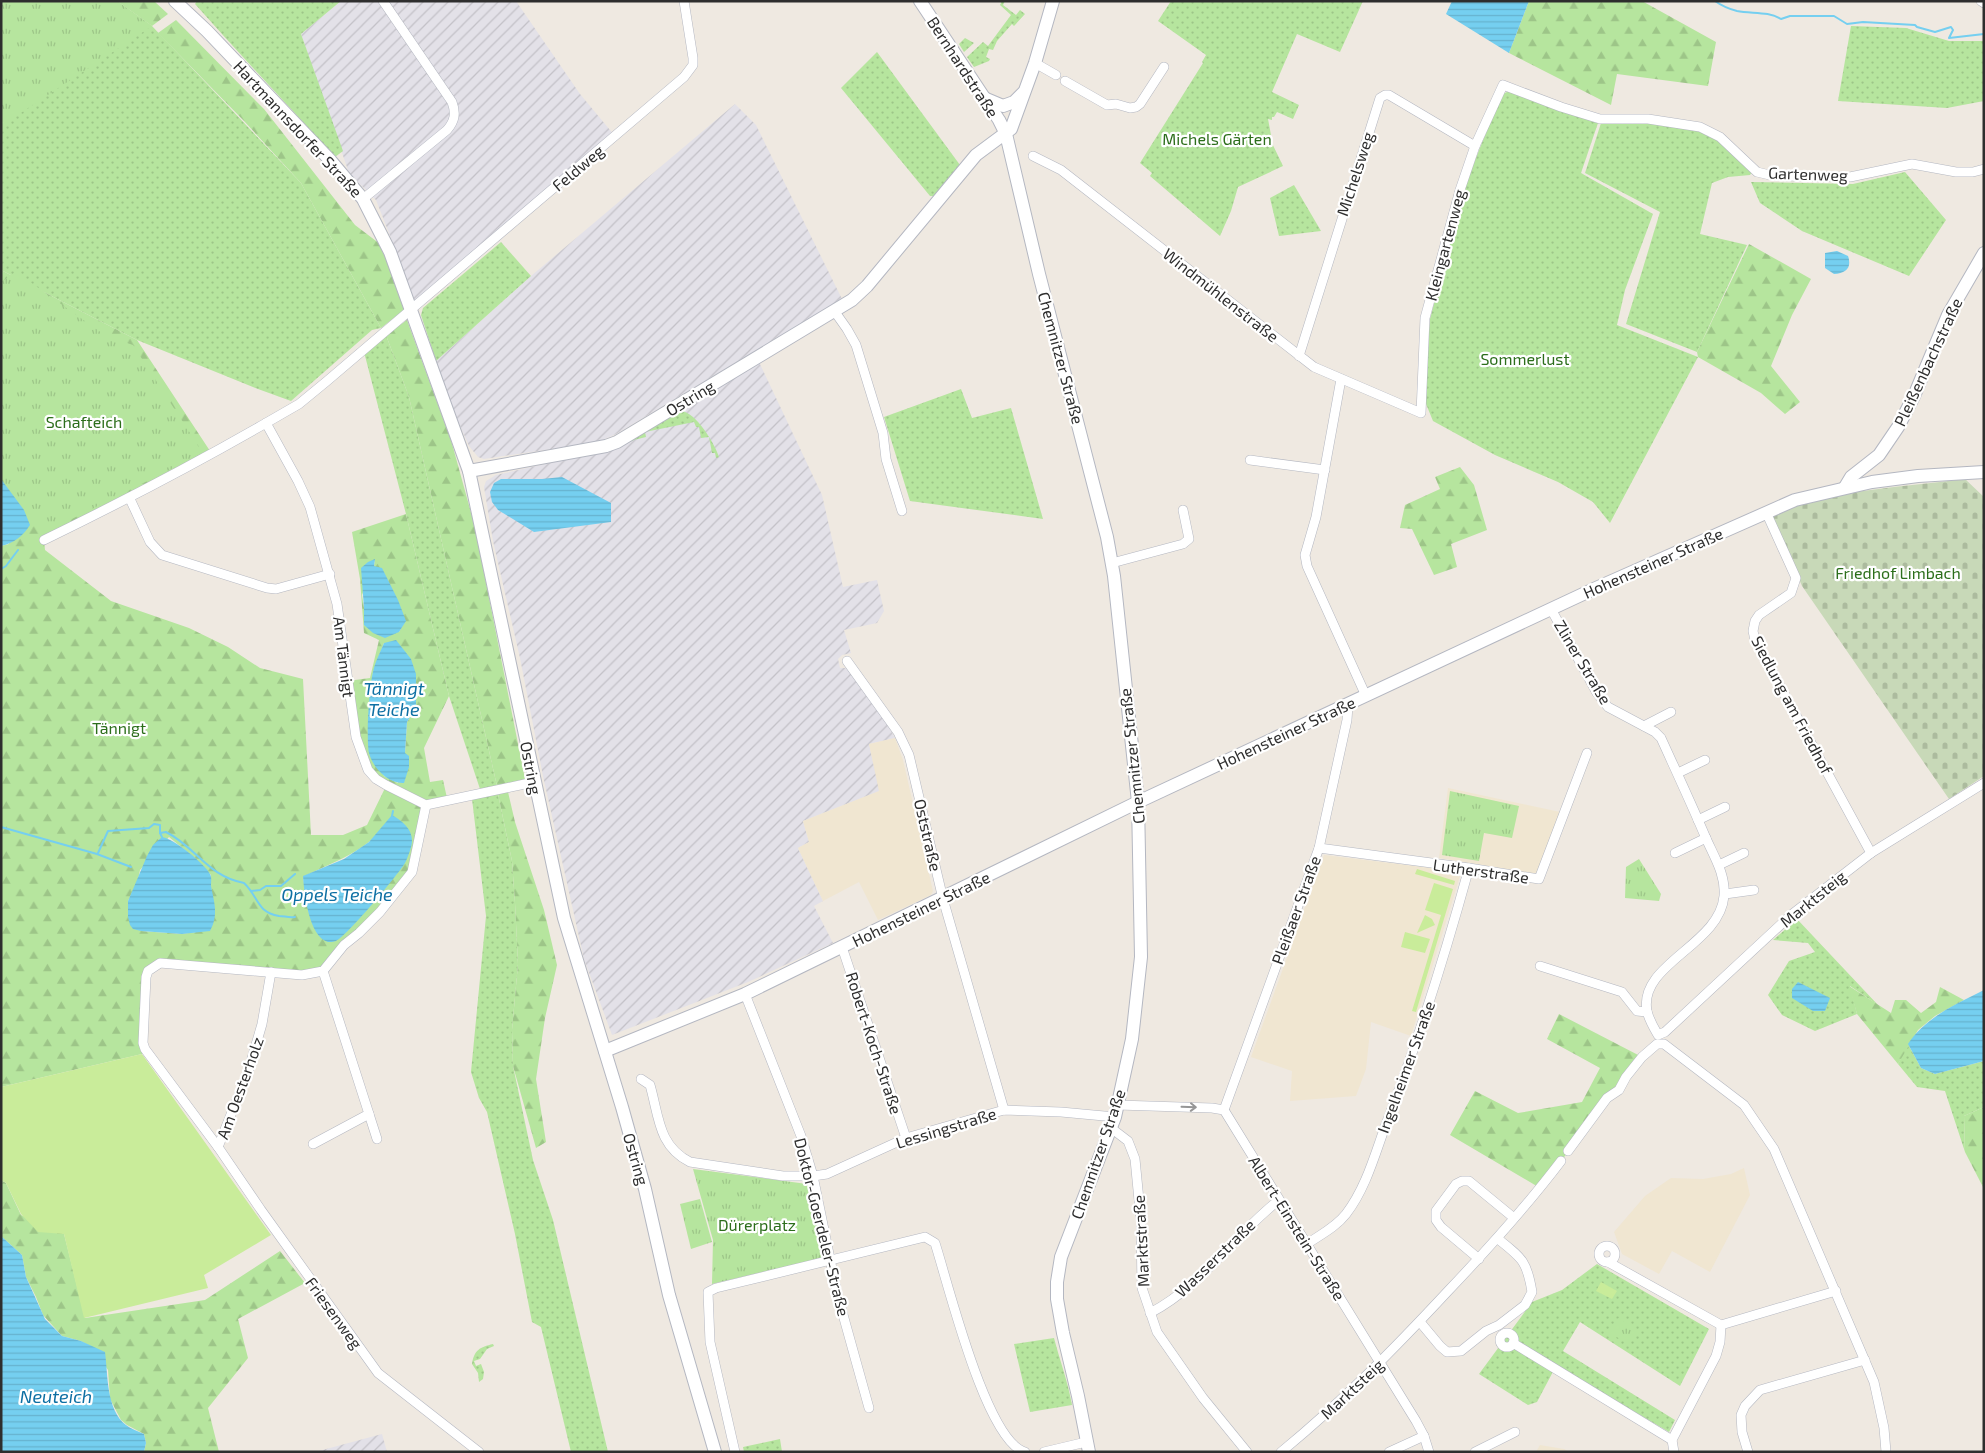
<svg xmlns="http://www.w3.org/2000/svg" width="1985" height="1453" font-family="'Exo 2',sans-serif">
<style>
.industrial{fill:url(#industrial-furrows)}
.education{fill:#f0e6d1}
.grass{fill:url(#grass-dots)}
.forest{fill:url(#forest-firs);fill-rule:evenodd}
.cemetery{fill:url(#cemetery-stones)}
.park{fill:url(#park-tufts)}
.pitch{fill:#c9ec9a}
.water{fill:url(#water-rules)}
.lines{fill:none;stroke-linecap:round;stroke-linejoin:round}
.stream{stroke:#75cff0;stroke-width:2}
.street-casing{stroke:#b4b7c1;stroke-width:10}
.secondary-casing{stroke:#b4b7c1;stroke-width:14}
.street{stroke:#fff;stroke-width:9}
.secondary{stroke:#fff;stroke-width:12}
.oneway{stroke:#969696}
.labels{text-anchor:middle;stroke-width:4.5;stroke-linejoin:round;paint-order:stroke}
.street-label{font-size:16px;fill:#2e2e2e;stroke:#fff}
.park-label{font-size:16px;fill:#2c6e1b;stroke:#fff}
.water-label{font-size:18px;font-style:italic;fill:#0d6fa3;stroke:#fff}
</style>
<defs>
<pattern id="industrial-furrows" width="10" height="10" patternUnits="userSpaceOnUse" patternTransform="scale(1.25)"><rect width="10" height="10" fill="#e3e1e8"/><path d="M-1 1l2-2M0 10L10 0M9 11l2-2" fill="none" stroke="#c3c1c7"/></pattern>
<pattern id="grass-dots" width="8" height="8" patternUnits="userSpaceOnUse" patternTransform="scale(1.25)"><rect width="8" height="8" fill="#b6e59e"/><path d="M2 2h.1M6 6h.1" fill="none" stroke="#9dc588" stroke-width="1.8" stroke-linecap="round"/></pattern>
<pattern id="forest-firs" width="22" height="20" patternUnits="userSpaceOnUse" patternTransform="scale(1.25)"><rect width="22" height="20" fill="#b6e59e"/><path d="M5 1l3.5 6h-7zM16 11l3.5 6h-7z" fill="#9dc588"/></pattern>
<pattern id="cemetery-stones" width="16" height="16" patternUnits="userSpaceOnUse" patternTransform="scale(1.25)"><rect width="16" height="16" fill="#c8d9b8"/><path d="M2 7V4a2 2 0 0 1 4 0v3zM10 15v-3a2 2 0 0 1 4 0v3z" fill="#acbb9e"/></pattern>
<pattern id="park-tufts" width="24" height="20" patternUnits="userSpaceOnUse" patternTransform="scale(1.25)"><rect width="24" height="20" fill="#b6e59e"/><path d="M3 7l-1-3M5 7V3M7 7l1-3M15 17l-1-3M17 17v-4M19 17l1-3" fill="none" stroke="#9dc588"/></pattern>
<pattern id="water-rules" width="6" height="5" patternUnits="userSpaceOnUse" patternTransform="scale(1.25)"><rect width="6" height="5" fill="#75cff0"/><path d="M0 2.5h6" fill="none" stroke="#66b2ce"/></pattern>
</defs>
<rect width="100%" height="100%" fill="#efe9e1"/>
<!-- industrial -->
<g class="industrial">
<polygon points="341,1 516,1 580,94 615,136 413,302 396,251 376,200 349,173 301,34"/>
<polygon points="735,104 756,125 842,299 616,434 598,442 484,459 478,457 469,446 449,401 436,361 531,276"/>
<polygon points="759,362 822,495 843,587 877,580 884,611 877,623 844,630 851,653 842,655 838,659 840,668 845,668 851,672 889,727 895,738 869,744 880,791 803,821 809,842 798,848 823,901 814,906 833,943 748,982 612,1035 584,959 543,776 520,658 493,541 484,487 486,481 496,475 608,450"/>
<polygon points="382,1434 387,1452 315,1452"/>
</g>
<!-- education -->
<g class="education">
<polygon points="895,738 903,760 933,891 931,895 878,920 859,882 823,901 798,848 809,842 803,821 879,791 869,744"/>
<polygon points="1448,788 1560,812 1537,874 1439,858"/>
<polygon points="1324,855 1455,871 1460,876 1411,1036 1371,1022 1366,1069 1356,1096 1290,1101 1292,1071 1251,1057"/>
<polygon points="1744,1168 1750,1195 1710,1272 1672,1251 1659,1274 1622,1254 1614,1232 1645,1196 1671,1178 1703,1179 1731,1174"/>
<polygon points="1540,1445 1564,1449 1569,1452 1536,1452"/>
</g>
<!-- grass -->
<g class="grass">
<polygon points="1,1 117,1 152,26 301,183 381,328 372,330 291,401 258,389 137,340 1,270"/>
<path d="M197 1H341L301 34 343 151 335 157C289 106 241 56 195 4Z"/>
<polygon points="1000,1 1005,1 1003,5 1016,15 1020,10 1025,14 1014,26 1012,24 997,41 993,50 989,49 986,57 990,59 989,61 974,67 967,57 983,42 988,46 1011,15 1000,5 1001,3"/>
<polygon points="1171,1 1363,1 1340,52 1297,34 1272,92 1299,105 1293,119 1277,112 1274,117 1272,117 1272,120 1268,119 1271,135 1269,137 1283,166 1238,187 1231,211 1220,236 1150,176 1152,173 1140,163 1203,63 1202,62 1206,55 1158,21"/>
<polygon points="1851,26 1906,28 1949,41 1984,41 1984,101 1947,108 1838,101"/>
<polygon points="965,38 974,43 964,52 959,44"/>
<polygon points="877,52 960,165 935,196 930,196 841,88"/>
<polygon points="1509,91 1598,123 1581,173 1653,214 1625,290 1617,325 1698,357 1610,523 1593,502 1558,482 1495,455 1433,421 1424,399 1430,319 1464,188 1501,95"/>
<polygon points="1647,121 1701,129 1720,140 1752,172 1750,175 1728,177 1712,183 1700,234 1747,245 1697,352 1626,324 1660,212 1585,173 1601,123"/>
<polygon points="1905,172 1946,220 1909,276 1802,231 1760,203 1751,182 1853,184"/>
<polygon points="1294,185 1321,231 1279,236 1270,198"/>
<polygon points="501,242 531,276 436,361 421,315 423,308"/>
<polygon points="386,335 409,397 497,786 480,789 449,696 406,514 364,352"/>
<polygon points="961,389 972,418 1011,408 1043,519 910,501 884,417"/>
<path d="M681 411C696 412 715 444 719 457L716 458 715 453H712L709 437 701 438 699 427H696L694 422 645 432 646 437 634 440 605 453V451Z"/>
<polygon points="498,794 512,861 515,903 518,964 512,1030 513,1066 533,1160 553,1220 608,1452 571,1452 541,1327 532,1322 515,1234 487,1112 479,1098 471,1072 486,916 472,799"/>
<polygon points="1797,919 1878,1005 1850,986 1857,1014 1815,1031 1782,1015 1768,995 1789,961 1815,952 1808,943 1773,940"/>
<polygon points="1908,1044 1921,1068 1935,1074 1984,1061 1984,1107 1964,1116 1965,1152 1945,1091 1917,1087 1898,1064"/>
<polygon points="1597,1264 1709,1329 1680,1386 1580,1322 1563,1351 1675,1420 1669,1432 1556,1366 1537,1402 1528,1405 1479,1374 1532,1302 1562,1290"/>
<path d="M1054 1338C1060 1361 1068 1382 1072 1405L1030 1412 1014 1344Z"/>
<path d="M493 1344 494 1346 487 1349 480 1359 474 1361 476 1366 481 1364 484 1372 483 1379 479 1382 478 1373 472 1364C474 1350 480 1347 493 1344Z"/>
<polygon points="780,1439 782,1452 744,1452 743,1447"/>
</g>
<!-- forest -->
<g class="forest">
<polygon points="117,1 154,1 168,14 152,26"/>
<polygon points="1529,1 1642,1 1716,42 1708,86 1617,74 1611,105 1509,53"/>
<polygon points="176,20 264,109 355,225 384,247 404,310 381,328 301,183 244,121 158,33"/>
<polygon points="1749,244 1811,279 1792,315 1771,366 1800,402 1785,414 1761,393 1698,357 1697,352"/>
<path d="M1 270 137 340 212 454 44 540 45 550 111 601 189 628 228 647 260 668 303 679 311 835H343L367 825 386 786 368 770 347 681 370 678 379 640 364 633 360 579 352 532 406 514 449 696 424 748 430 782 443 780 447 798 426 806 412 872 323 971 302 975 160 963 148 971 142 1054 1 1087V546L9 544 1 479ZM375 560 374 566C388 584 398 600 405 621L399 632 364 625V608L362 595ZM384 643 416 707 407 722 405 753 398 783 384 776 368 732 373 672ZM377 835 309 913 303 877C329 864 356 855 377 835ZM169 837 191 855 211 875 210 930 182 934 141 931 128 901 138 880 140 870Z"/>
<polygon points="407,320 451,440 475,527 525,779 497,786 409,397 386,335"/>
<polygon points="1460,467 1474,485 1487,530 1451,544 1457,567 1434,575 1412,529 1400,528 1405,505 1440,489 1435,477"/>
<polygon points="508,792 515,822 544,910 557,965 545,1018 536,1079 546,1142 536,1148 513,1066 512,1030 518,964 515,903 512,861 498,794"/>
<polygon points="1849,986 1891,1013 1895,1000 1906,1000 1921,1013 1936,1002 1940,987 1964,1000 1935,1016 1918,1030 1898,1064 1857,1014"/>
<polygon points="1559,1014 1642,1057 1540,1188 1450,1135 1475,1091 1518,1113 1582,1102 1600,1068 1547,1039"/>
<polygon points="1984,1107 1984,1189 1965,1152 1964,1116"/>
<polygon points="1,1180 6,1183 21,1215 64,1234 85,1318 205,1300 280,1251 305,1283 238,1319 248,1358 208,1408 219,1452 144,1452 146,1443 144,1434 127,1425 121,1420 110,1399 108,1370 92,1347 81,1341 62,1336 43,1315 36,1297 26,1277 22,1255 1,1236"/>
</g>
<!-- cemetery -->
<path class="cemetery" d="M1965 479 1984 497V776L1949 799 1802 586 1771 514C1832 490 1901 487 1965 479Z"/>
<!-- park -->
<g class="park">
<polygon points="1,1 117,1 152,26 1,126"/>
<polygon points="16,272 106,336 133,345 203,453 50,530 30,525 19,534 1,541 1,282"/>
<polygon points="1450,791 1519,806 1512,838 1484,833 1479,861 1442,855"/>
<polygon points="1639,859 1661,894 1659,901 1625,898 1626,867"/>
<polygon points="693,1169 807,1184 826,1257 712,1284 713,1240"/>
<polygon points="700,1199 712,1242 691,1249 680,1204"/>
<polygon points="1618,1318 1637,1330 1628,1343 1609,1333"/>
</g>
<!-- pitch -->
<g class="pitch">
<polygon points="1417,869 1455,881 1454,885 1415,874"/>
<polygon points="1434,883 1453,889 1416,1012 1412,1011 1441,915 1425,910"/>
<polygon points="1425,915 1432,919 1435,925 1417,933"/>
<polygon points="1405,932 1430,939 1425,953 1401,947"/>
<polygon points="142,1054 271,1235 204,1275 208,1288 84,1318 64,1234 38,1232 21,1214 6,1183 1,1180 1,1087"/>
<polygon points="1601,1282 1617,1291 1612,1299 1596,1291"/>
</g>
<!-- water -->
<g class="water">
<polygon points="1452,1 1529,1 1509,53 1446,14"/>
<path d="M1837 251 1848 256C1852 268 1846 273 1834 274L1825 268V253Z"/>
<polygon points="562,477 611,503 611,522 534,532 498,510 492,502 490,492 494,483 501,479 542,479"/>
<path d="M1 479 24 510 30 525C23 536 14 543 1 546Z"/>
<polygon points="375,559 374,566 382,568 398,600 406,621 399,632 385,638 373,633 364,625 364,608 361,568 368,562"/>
<path d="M396 640 411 659 416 674V707L407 722 405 753 409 756V767L404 783C388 784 373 768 369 753 366 738 369 688 373 672 375 662 380 653 384 643Z"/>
<path d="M392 815C402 821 412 828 412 841 412 847 407 859 405 863 397 876 347 936 336 941 334 942 329 942 328 942 309 937 304 893 303 876L344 859 369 842Z"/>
<path d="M162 837C173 838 205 864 210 874 212 877 211 882 211 886 214 902 219 915 210 931L182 934 141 931 133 929 130 925 128 917V901L147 856 153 845Z"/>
<polygon points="1798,982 1830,998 1825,1011 1813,1011 1792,998 1792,989"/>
<path d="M1984 990V1061L1935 1074 1921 1068 1908 1044C1926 1017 1956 1004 1984 990Z"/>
<path d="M1 1236 22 1255 26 1277 45 1319 62 1336 81 1341 105 1352C108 1374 106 1410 126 1425 131 1429 138 1431 144 1434L146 1443 144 1452H1Z"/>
</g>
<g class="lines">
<!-- stream -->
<g class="stream">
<path d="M1715 1C1722 6 1729 9 1737 11 1752 14 1768 11 1781 19L1790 16H1834L1847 24 1863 22 1915 25 1917 27 1935 32 1951 27 1953 30 1949 38 1984 34"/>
<polyline points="1,569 6,566 18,550"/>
<polyline points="392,816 393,811"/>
<polyline points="1,827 97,854 131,867"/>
<path d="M160 833 166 832C196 847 207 876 244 883 259 897 256 912 279 916 284 916 289 918 295 917"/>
<polyline points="98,853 108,831 149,828 154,824 160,825 160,833 162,837"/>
<polyline points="251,891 260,890 266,886 281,886 295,874"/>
</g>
<defs>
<g id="street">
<polyline points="1981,1 1984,3"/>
<polyline points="1035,63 1056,75"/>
<polyline points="1065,81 1107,105 1116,104 1130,108 1136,107 1140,104 1164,67"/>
<polyline points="1033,156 1061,170 1314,367 1421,413 1425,318 1460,190 1475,146 1503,85 1561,107 1600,119 1648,119 1700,127 1720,137 1757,172 1774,176 1850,177 1912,164 1956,172 1973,172 1984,169"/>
<path d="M363 199 447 130C455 121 456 113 452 102L383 1"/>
<polyline points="835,312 847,329 856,345 883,433 886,459 902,511"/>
<polyline points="1299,356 1380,98 1385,95 1389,95 1475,146"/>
<polyline points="1341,379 1316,517 1305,555 1307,566 1366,696"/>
<polyline points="266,423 299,404 327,381 684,77 693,65 693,58 684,1"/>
<polyline points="1250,460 1325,470"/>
<polyline points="130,499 150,542 162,555 267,588 276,589 330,574"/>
<polyline points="1766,512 1796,578 1791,593 1759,615 1755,621 1753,631 1755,640 1871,853"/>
<path d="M44 540C120 503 193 465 266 423L298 481 310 507 337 604 356 737 368 770 376 779 386 785 426 805 534 782"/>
<polyline points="1112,563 1183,544 1189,539 1183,510"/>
<path d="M1551 609 1597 693 1608 707 1655 732 1661 738C1676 771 1691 803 1705 836 1713 855 1726 874 1724 896 1720 945 1638 964 1647 1011 1649 1020 1654 1028 1658 1035L1665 1032 1791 915 1871 853 1984 783"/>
<polyline points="847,661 898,732 909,755 943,899 1004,1110"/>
<polyline points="1644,726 1671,712"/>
<polyline points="1678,773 1705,760"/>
<polyline points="426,805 412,872 380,912 359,933 344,945 323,971 302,975 160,963 148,971 146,977 143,1043 145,1049 218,1147 261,1210 378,1373 479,1452"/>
<polyline points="1698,820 1725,807"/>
<polyline points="1319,848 1469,868 1539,879 1587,753"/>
<polyline points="1675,853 1706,838"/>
<polyline points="1719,865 1744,853"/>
<polyline points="1725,894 1754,890"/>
<polyline points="842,947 906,1138"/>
<polyline points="1540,966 1622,992 1637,1011 1647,1012"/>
<polyline points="745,994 801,1136 813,1176 837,1293 869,1408"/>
<path d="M641 1079 650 1085C659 1116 658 1146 690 1162L783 1176H813L827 1174 906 1138 1004 1110 1061 1112 1115 1117"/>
<polyline points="1118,1105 1212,1108 1224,1110 1416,1421 1424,1436 1429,1452"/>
<polyline points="1224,1110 1319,848 1347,720 1348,705"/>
<polyline points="369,1114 377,1139"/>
<polyline points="1111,1128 1128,1141 1135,1159 1141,1221 1142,1288 1157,1332 1203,1398 1247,1452"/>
<polyline points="313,1144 369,1114 323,971"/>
<polyline points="218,1147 248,1072 262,1024 271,972"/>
<polyline points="1568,1151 1607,1098 1619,1090 1626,1077 1642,1057 1657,1044 1664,1044 1744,1105 1774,1149 1874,1382 1884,1428 1886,1452"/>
<path d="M1307 1244C1320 1235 1336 1227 1346 1214 1366 1188 1375 1154 1386 1124 1419 1040 1445 955 1469 868"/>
<circle cx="1607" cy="1254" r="8"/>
<polyline points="1479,1259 1441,1227 1436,1220 1436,1211 1456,1184 1462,1181 1469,1181 1514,1218"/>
<polyline points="1608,1262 1721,1325 1836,1291"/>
<path d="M1150 1313C1202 1286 1234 1235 1279 1200"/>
<path d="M1420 1322 1440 1346 1447 1352 1461 1351 1486 1331 1499 1325 1525 1305 1532 1292C1527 1261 1522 1258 1498 1239"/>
<circle cx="1507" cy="1340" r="7"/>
<polyline points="1513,1343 1672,1440"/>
<path d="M735 1452 710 1342 708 1292 716 1288 925 1237 935 1243C948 1283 986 1441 1025 1452"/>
<polyline points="1044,1452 1086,1442"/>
<path d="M1281 1452C1342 1402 1395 1348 1448 1291 1488 1249 1526 1207 1561 1161"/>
<polyline points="1389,1452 1424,1436"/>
<polyline points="1475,1452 1515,1432"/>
<polyline points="1674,1452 1672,1440 1716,1356 1720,1342 1721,1325"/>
<polyline points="1748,1452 1742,1432 1741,1415 1745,1406 1760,1390 1865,1360"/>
</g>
<g id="secondary">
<polyline points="175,1 207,31 331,161 363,199 390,252 469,471 564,918 622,1107 645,1189 669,1295 715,1452"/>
<polyline points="920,1 999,120 1006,134 1039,274 1107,537 1114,576 1138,802 1141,957 1132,1039 1115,1117 1061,1257 1057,1282 1057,1299 1063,1333 1078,1396 1089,1452"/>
<polyline points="984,98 1003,106 1014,102 1023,93"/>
<polyline points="469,471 606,446 617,442 852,300 867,286 976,155 1011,129 1035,63 1053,1"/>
<polyline points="1845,487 1851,477 1879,455 1898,427 1914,396 1948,315 1984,253"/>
<polyline points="605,1051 745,994 1138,802 1596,588 1795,500 1872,482 1918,476 1984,472"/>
</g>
</defs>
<!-- street casing -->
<use href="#street" class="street-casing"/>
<!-- secondary casing -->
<use href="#secondary" class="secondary-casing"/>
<!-- street -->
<use href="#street" class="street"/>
<!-- secondary -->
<use href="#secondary" class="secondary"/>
</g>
<!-- one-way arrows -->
<defs><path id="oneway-shaft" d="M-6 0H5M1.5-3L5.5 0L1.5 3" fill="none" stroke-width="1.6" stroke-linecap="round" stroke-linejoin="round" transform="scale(1.25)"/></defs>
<use class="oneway" href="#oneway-shaft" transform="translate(1189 1107) rotate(2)"/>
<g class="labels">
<!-- street labels -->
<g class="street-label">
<text transform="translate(963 67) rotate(57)" y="6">Bernhardstraße</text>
<text transform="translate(298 129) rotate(47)" y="6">Hartmannsdorfer Straße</text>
<text transform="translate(578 168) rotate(-40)" y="6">Feldweg</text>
<text transform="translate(1355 174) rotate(-72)" y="6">Michelsweg</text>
<text transform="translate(1808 174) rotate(2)" y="6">Gartenweg</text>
<text transform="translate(1445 245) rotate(-75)" y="6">Kleingartenweg</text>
<text transform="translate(1221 295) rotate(38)" y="6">Windmühlenstraße</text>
<text transform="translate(1061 358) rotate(75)" y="6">Chemnitzer Straße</text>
<text transform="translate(1928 362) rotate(-65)" y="6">Pleißenbachstraße</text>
<text transform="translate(690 398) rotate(-31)" y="6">Ostring</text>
<text transform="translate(1653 563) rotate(-24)" y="6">Hohensteiner Straße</text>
<text transform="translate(344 657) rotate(83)" y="6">Am Tännigt</text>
<text transform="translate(1583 662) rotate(59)" y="6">Zliner Straße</text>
<text transform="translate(1792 705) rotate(62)" y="6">Siedlung am Friedhof</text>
<text transform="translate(1286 733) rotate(-25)" y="6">Hohensteiner Straße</text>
<text transform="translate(1132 756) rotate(-96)" y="6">Chemnitzer Straße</text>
<text transform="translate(531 768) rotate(79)" y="6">Ostring</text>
<text transform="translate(928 835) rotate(77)" y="6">Oststraße</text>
<text transform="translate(1481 871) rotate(8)" y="6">Lutherstraße</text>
<text transform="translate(1813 899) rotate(-39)" y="6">Marktsteig</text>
<text transform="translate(921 909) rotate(-26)" y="6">Hohensteiner Straße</text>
<text transform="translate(1296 910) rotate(-70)" y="6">Pleißaer Straße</text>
<text transform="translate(874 1043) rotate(72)" y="6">Robert-Koch-Straße</text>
<text transform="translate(1406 1067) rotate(-70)" y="6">Ingelheimer Straße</text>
<text transform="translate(240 1088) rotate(-70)" y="6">Am Oesterholz</text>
<text transform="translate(946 1128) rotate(-17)" y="6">Lessingstraße</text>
<text transform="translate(1098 1154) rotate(-71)" y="6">Chemnitzer Straße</text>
<text transform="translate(636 1159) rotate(74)" y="6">Ostring</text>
<text transform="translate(822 1227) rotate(76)" y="6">Doktor-Goerdeler-Straße</text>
<text transform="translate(1297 1228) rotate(58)" y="6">Albert-Einstein-Straße</text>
<text transform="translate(1141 1241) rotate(-93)" y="6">Marktstraße</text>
<text transform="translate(1215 1258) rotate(-44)" y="6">Wasserstraße</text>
<text transform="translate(334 1313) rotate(54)" y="6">Friesenweg</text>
<text transform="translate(1352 1389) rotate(-43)" y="6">Marktsteig</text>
</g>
<!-- park labels -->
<g class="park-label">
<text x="1217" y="145">Michels Gärten</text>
<text x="1525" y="365">Sommerlust</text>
<text x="84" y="428">Schafteich</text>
<text x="1898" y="579">Friedhof Limbach</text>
<text x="119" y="734">Tännigt</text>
<text x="757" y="1231">Dürerplatz</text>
</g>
<!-- water labels -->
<g class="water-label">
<text x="394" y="695">Tännigt<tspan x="394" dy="21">Teiche</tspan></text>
<text x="337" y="901">Oppels Teiche</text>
<text x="56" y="1403">Neuteich</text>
</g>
</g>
<!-- border -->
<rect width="1985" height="1453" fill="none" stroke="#2e2e2e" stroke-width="5"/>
</svg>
